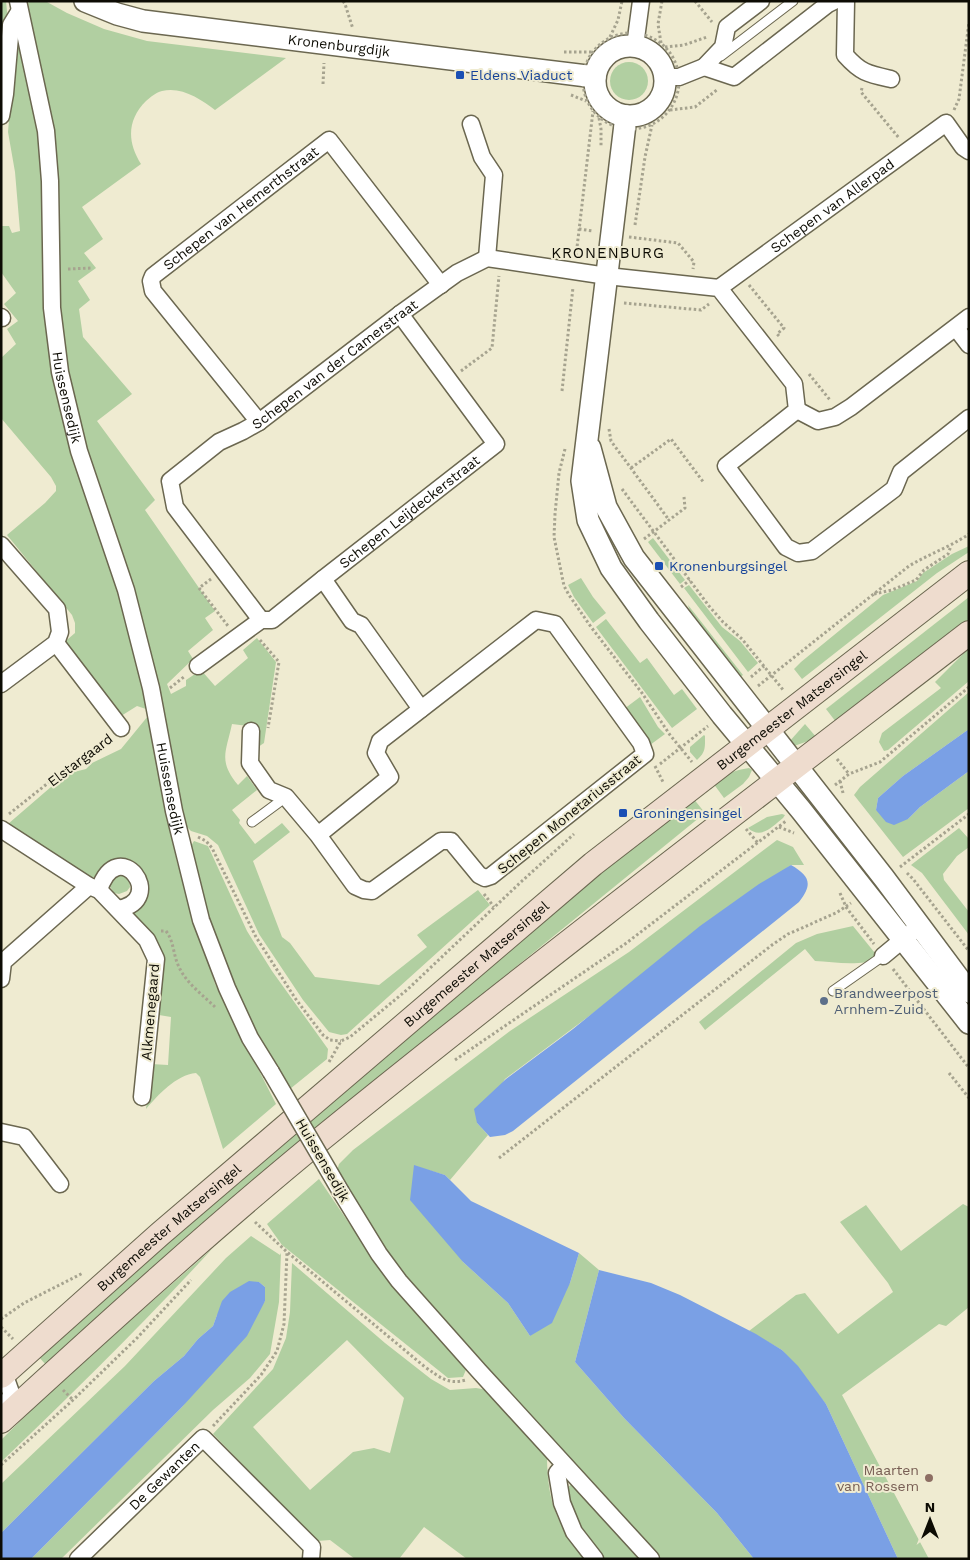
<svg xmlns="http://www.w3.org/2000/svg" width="970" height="1560" font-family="'Work Sans',sans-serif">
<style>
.green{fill:#b1cfa1;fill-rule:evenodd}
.water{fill:#7aa0e5}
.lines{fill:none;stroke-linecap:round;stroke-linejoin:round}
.service-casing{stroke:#6b6750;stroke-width:11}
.minor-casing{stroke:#6b6750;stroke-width:19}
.tertiary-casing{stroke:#6b6750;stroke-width:24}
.secondary-casing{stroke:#6b6750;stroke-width:26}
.path{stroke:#a6a38f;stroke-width:3;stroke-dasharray:2.5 2.5;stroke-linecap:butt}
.service{stroke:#fff;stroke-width:9}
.minor{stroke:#fff;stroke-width:16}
.tertiary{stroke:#fff;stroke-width:21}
.secondary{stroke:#eedcce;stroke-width:24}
.minor-bridge-casing{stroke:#6b6750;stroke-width:19;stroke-linecap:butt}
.minor-bridge{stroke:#fff;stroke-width:16}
.transit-dot{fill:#1a4fb4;stroke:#efebd1;stroke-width:2}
.service-dot{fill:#5c6f8a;stroke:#efebd1;stroke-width:2}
.education-dot{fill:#8d6e63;stroke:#efebd1;stroke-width:2}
.labels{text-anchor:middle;stroke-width:4;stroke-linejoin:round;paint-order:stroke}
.street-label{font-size:14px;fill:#0d0c04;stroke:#efebd1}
.transit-label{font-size:14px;fill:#164399;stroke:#efebd1;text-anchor:start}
.service-label{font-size:14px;fill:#4e5e75;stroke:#efebd1;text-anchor:start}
.education-label{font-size:14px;fill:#785e54;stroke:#efebd1;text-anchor:end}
.neighbourhood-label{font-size:15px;letter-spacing:1px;fill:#0d0c04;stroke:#efebd1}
</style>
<rect width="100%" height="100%" fill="#efebd1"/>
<!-- green -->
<g class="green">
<polygon points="1,1 6,1 8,22 1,102"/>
<path d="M30 1 47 2 67 13 104 29 147 41 286 58 215 110C201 99 181 86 162 91 155 93 151 97 146 101 127 120 127 142 141 164L82 207 103 239 84 253 96 268 78 281 90 300 79 309 83 337 132 394 97 421 155 500 145 510 215 611 205 618 213 630 188 651 193 659 167 684 171 694 186 686V680L201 670 215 686 248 658 243 650 257 638 276 662 264 743 255 749 256 727 232 724C226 752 218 761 238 785L247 776 257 790 232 810 240 820 239 823 255 844 282 823 290 832 253 861 282 937 290 943 315 977 379 985 427 947 417 935 478 890 490 905 347 1034 341 1035 329 1032 303 1000 259 934 218 845 207 836 191 831 182 822 94 473 81 430 64 357 28 3Z"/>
<polygon points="16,34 20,43 33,104 38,136 42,175 49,348 59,405 93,518 112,570 129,625 141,680 146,709 137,706 121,716 61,645 75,633 75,623 72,615 7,535 45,503 56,491 56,486 51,477 1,418 1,358 16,344 7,329 18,321 4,304 16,293 1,272 1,226 9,226 12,233 20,231 15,172 8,132"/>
<circle cx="629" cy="81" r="19"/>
<polygon points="653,538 685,580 680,584 648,542"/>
<polygon points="969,546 969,552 937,573 802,679 794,669 801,662 883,595 917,581 923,573 952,554"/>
<polygon points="581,578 593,597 606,613 593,623 574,597 568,585"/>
<polygon points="689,585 722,627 740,641 758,663 748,672 684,588"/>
<polygon points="969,597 969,619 836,722 826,709"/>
<polygon points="688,605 743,675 736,680 693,621"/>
<polygon points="606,619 640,663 647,658 674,695 682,689 697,709 672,728 596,627"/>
<polygon points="969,648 969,681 888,750 884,751 879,742 882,733 941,688 935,682"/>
<polygon points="969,692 969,729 903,776 878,798 876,810 908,819 920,807 969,771 969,808 903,857 854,795 860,787"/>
<polygon points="640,697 658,727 665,734 650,745 624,709"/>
<path d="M148 716 177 862 215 984 276 1104 223 1149 200 1077 196 1073C176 1075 158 1095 146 1109L151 1064 168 1065 171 1017 159 1015 160 985 130 910 142 871C127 855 104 855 95 877L86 878 8 824 66 774 86 769 92 763 121 749Z"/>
<polygon points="805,724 817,738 794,746 789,742"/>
<path d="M704 735 705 736C705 747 706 752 697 760L690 752V747Z"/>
<path d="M749 768 752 770 749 777 743 784 724 798 713 783C725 775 734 770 749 768Z"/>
<polygon points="693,798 705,813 399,1062 47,1366 38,1356 150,1257 508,948"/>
<path d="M782 814 785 815 783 818C773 826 761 840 748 828L767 817Z"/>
<polygon points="959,828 969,839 969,847 957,856 943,874 944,880 969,912 969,935 922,873 911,865"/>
<polygon points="777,840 793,847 804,865 791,865 505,1079 477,1123 488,1135 450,1180 445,1175 414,1166 463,1262 508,1303 530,1336 570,1283 579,1253 599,1270 575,1362 624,1418 717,1513 754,1559 660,1559 583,1475 392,1265 336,1174 339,1164 353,1150 510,1031 629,952"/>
<polygon points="194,841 208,846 247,931 272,971 328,1049 327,1059 290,1089 247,1019 219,958 188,851"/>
<polygon points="122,874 129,879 130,887 127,891 119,894 114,893 109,885 110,880"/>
<path d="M853 926 879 958C861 967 834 962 815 961L805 949 705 1030 699 1022 796 943 817 934Z"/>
<polygon points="319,1179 385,1276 467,1367 463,1377 448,1378 282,1245 267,1224"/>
<polygon points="963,1204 969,1207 969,1307 946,1326 939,1324 842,1395 929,1559 898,1559 826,1404 782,1350 749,1331 796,1295 805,1293 838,1334 893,1292 888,1283 840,1222 866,1205 901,1251"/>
<polygon points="251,1236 280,1255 281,1253 279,1302 270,1354 250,1378 213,1410 61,1559 31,1559 182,1407 265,1301 265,1287 259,1282 217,1315 213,1326 198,1339 184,1356 154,1381 1,1533 1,1484 125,1366 226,1258"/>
<path d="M212 1249C144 1323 73 1393 1 1462V1440L60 1382Z"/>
<path d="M292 1263 385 1343 431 1379 450 1390 476 1388 488 1390 547 1455C547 1479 550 1507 563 1527 571 1538 579 1548 587 1559H467L424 1527 399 1559H355L330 1540 317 1541 213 1434 273 1369 286 1338 290 1312ZM347 1340 404 1398 390 1453 374 1448 353 1452 310 1490 253 1427Z"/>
<path d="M572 1484 641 1559H602C587 1539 567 1513 568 1487Z"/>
</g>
<!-- water -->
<g class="water">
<polygon points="969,729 969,771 920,807 908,819 894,825 886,822 876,810 878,798 903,776"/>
<path d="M791 865C810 876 813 884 799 902L513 1131 505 1135 490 1137 477 1123 474 1109 506 1079 573 1029 700 926 759 884Z"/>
<polygon points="414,1165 445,1175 471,1201 579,1253 570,1283 552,1323 530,1336 508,1303 463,1262 410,1200"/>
<polygon points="599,1270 651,1283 680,1295 756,1334 782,1350 798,1366 826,1404 898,1559 754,1559 717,1513 624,1418 575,1362"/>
<polygon points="249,1281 259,1282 265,1287 265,1301 247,1336 182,1407 31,1559 1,1559 1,1533 154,1381 184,1356 198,1339 213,1326 222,1301 230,1292"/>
</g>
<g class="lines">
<defs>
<g id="service">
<polyline points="721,56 793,1"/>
<polyline points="252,822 286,797"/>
<polyline points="833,991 883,956"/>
</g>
<g id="minor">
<path id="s1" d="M18 1 46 131 50 181 52 308 60 372 79 451 126 590 151 688 174 811 201 920 227 988 250 1038 271 1072"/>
<polyline points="761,1 727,27 723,47 704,67 734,77 828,4 834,1"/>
<path d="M846 1 845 55C861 73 868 74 891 79"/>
<polyline points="635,46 641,1"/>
<polyline points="666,77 679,77 704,67"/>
<polyline points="1,116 5,94 11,25 19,12"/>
<polyline points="471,124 482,157 494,175 487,258"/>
<path id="s2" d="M719 288 946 123 963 147 969 151"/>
<polyline points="1,317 2,318"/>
<polyline points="956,328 969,345"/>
<polyline points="797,410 818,421 835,417 851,407 969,317"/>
<path id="s3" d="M259 422 153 291 151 281 153 276 329 140 441 285"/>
<polyline points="1,545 57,609 60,632 56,643 1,684"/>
<polyline points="323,579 352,621 361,625 421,709"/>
<path id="s4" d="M261 620 175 507 170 481 219 442 243 431 259 422 400 314 457 273 487 258 607 276 719 288 794 384 797 410 726 466 786 547 798 553 812 551 894 489 901 472 969 418"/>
<polyline points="56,643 121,728"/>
<path id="s5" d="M198 666 261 620H272L323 579 496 444 400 314"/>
<polyline points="251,731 250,763 269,790 286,797 318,835 390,777 376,753 380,741 536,620 555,624 641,743 645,754 491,876 485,878 479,875 451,841 441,841 372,891 364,890 355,886 318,835"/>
<polyline points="1,829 89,886 99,890 147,940 156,959 142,1097"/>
<path d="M99 890C118 832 169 900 118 909"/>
<polyline points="883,956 912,932"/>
<polyline points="1,979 3,962 89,886"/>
<polyline points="1,1132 24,1137 60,1184"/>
<polyline points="341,1192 379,1254 399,1281 479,1371 651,1559"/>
<polyline points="1,1371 4,1373 16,1407 1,1402"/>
<polyline points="564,1465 557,1473 562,1503 574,1532 595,1559"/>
<path id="s6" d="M78 1559 203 1438 312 1547 311 1559"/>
</g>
<g id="tertiary">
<path id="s7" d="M85 1 117 14 143 21 595 77"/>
<circle cx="630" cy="81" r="35"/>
<polyline points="626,116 582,481 588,520 611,568 649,621 722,715 801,810 969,1023"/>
<polyline points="590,448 606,507 634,558 884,878 969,992"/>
</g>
<g id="secondary">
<path id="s8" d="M1 1376 160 1234 593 864 969 573"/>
<path d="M1 1421C106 1325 211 1229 321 1139 534 966 752 800 969 633"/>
</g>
</defs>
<!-- service casing -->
<use href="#service" class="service-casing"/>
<!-- minor casing -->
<use href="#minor" class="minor-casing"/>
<!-- tertiary casing -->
<use href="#tertiary" class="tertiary-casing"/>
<!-- secondary casing -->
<use href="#secondary" class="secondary-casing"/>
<!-- path -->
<g class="path">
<polyline points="343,1 345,4 353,29"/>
<polyline points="695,1 712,22"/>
<circle cx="631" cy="81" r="48"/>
<polyline points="610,37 618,20 622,1"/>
<polyline points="661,43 658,24 662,1"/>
<polyline points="665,47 684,45 707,37"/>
<polyline points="564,52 593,52"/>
<polyline points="323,84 324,63"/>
<polyline points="862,88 861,92 899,138"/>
<polyline points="571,95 586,101"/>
<polyline points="670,110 695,107 718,89"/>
<polyline points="954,110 959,99 969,22"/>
<polyline points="599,118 601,129 601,147"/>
<polyline points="635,225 645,157 652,125"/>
<polyline points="579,229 593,231"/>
<polyline points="629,237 678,243 694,262 693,269"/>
<polyline points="576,256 593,111"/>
<polyline points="68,269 92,268"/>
<polyline points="749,285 784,328 777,334 779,336"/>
<polyline points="624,303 701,310 709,304"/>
<polyline points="461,371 492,348 499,276"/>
<polyline points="809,374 830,400"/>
<polyline points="562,391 573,287"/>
<polyline points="609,429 611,441 669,520"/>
<polyline points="565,449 559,473 555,514 554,537 564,586 569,595 591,627 642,693 670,735 692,762"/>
<polyline points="631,468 671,439 704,483"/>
<polyline points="622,489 709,606 723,622 742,639 784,691"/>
<polyline points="644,539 685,508 684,497"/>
<polyline points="211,579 199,588 228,626"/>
<polyline points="681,587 690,580"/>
<polyline points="874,594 892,590 916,580 924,570 948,554 951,546"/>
<polyline points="260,640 279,662 268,728"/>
<polyline points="751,677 764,666"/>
<path d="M758 686 909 566C929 554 950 547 969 534"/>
<polyline points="170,688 185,676"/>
<polyline points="837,759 849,774"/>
<polyline points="660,764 708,726"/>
<polyline points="655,766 663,782"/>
<polyline points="840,781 843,793"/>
<polyline points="835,785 849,774 880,762 969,687"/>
<polyline points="9,814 72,764 86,756 109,738"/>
<polyline points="779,827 794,833"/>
<polyline points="746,829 758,843"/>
<polyline points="198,837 206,841 212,848 256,937 295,998 323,1035 330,1040 341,1041"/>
<polyline points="900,867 969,814"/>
<polyline points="907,873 913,879 969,951"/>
<polyline points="840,893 846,907 874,944"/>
<polyline points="484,894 494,907"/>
<path d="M161 931H166C174 941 173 955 179 967 186 983 204 996 216 1008"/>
<polyline points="893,969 969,1068"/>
<polyline points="455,1060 625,944 786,821"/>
<polyline points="329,1062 341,1041 350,1037 408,989 522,881 574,834"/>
<polyline points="949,1073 969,1098"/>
<polyline points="499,1158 772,945 788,934 836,913 851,903"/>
<path d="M255 1222 287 1252 425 1367C440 1377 447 1385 466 1380"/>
<polyline points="1,1319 24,1303 83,1273"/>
<polyline points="1,1327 13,1339"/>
<polyline points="63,1390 73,1400"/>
<polyline points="213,1426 261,1375 277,1351 284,1324 287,1252"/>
<polyline points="1,1465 73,1400 137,1338 191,1280"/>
</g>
<!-- service -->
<use href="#service" class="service"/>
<!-- minor -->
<use href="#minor" class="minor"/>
<!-- tertiary -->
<use href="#tertiary" class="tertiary"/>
<!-- secondary -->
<use href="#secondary" class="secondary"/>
<defs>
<polyline id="minor-bridge" points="271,1072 341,1192"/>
</defs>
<!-- minor-bridge casing -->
<use href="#minor-bridge" class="minor-bridge-casing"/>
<!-- minor-bridge -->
<use href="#minor-bridge" class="minor-bridge"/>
</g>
<!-- markers -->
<g class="transit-dot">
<rect x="455" y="70" width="10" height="10" rx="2.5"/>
<rect x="654" y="561" width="10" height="10" rx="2.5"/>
<rect x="618" y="808" width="10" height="10" rx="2.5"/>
</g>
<circle class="service-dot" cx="824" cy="1001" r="5"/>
<circle class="education-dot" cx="929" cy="1478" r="5"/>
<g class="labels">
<!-- street labels -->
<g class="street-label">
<text dy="5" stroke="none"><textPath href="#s7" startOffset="259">Kronenburgdijk</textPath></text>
<text dy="5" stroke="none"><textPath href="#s2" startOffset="140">Schepen van Allerpad</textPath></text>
<text dy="5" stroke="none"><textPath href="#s3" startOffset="295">Schepen van Hemerthstraat</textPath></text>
<text dy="5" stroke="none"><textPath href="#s4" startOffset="371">Schepen van der Camerstraat</textPath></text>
<text dy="5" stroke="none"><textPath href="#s1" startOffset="401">Huissensedijk</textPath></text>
<text dy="5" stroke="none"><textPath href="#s5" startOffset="264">Schepen Leijdeckerstraat</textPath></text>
<text dy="5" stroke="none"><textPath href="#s8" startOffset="1034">Burgemeester Matsersingel</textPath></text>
<text transform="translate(80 760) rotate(-37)" y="5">Elstargaard</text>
<text dy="5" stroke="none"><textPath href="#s1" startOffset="806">Huissensedijk</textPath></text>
<text transform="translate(569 814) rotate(-39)" y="5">Schepen Monetariusstraat</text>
<text dy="5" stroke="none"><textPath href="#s8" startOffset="629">Burgemeester Matsersingel</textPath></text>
<text transform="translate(150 1012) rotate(-85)" y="5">Alkmenegaard</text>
<text transform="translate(323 1160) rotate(60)" y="5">Huissensedijk</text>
<text dy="5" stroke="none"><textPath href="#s8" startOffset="224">Burgemeester Matsersingel</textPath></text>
<text dy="5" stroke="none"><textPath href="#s6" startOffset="120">De Gewanten</textPath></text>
</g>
<!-- transit labels -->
<g class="transit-label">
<text x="470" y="80">Eldens Viaduct</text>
<text x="669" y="571">Kronenburgsingel</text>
<text x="633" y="818">Groningensingel</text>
</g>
<!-- service labels -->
<g class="service-label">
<text x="834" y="998">Brandweerpost<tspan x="834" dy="16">Arnhem-Zuid</tspan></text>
</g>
<!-- education labels -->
<g class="education-label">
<text x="919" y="1475">Maarten<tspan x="919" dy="16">van Rossem</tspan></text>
</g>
<!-- neighbourhood labels -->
<g class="neighbourhood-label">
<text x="608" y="258">KRONENBURG</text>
</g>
</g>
<!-- border -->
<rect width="970" height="1560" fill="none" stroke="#0d0c04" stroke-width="5"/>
<!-- north arrow -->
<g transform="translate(930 1520)" stroke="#efebd1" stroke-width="4" paint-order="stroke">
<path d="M0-4L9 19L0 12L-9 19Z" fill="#0d0c04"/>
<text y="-8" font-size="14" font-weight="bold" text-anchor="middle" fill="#0d0c04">N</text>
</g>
</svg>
